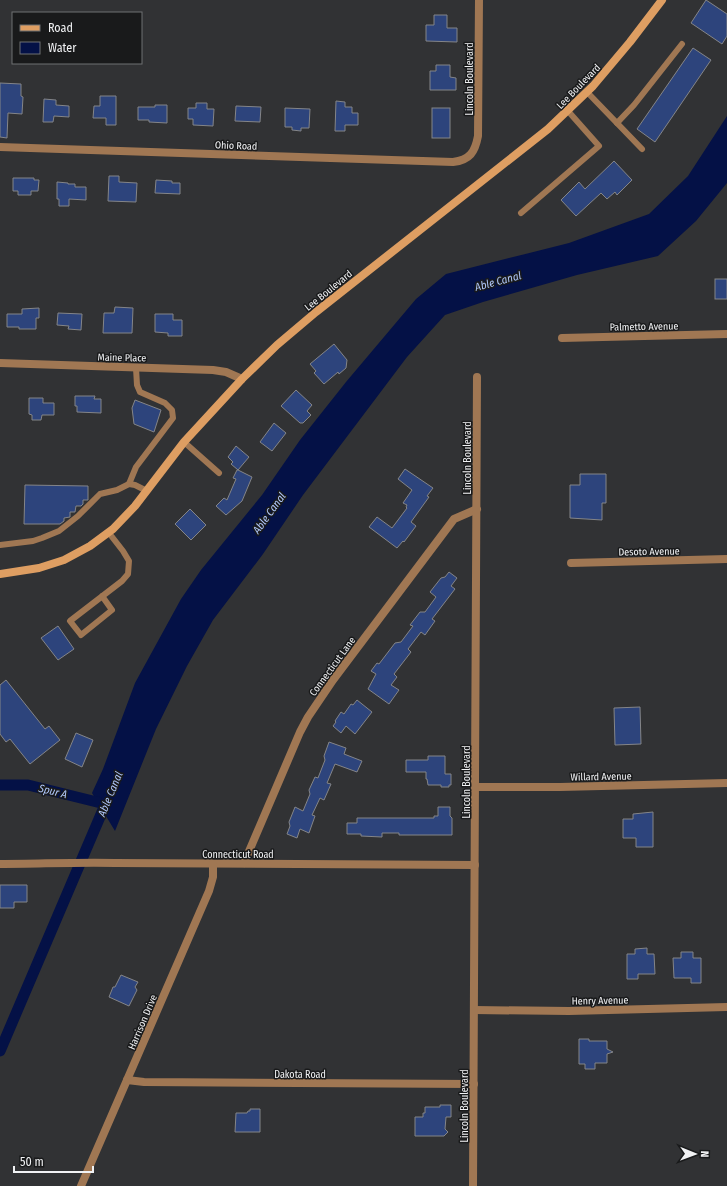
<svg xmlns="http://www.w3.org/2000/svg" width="727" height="1186" font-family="'Fira Sans Condensed',sans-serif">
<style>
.water{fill:#041146}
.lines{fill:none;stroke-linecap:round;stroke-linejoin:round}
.canal{stroke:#041146;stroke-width:11}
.building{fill:#2d447c;stroke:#848588}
.service{stroke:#a07753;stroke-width:6}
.minor{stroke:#a07753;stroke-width:8}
.secondary{stroke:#de9e62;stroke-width:8}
.labels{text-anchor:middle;stroke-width:3;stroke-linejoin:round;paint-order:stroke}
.street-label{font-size:10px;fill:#f1f2f4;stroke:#191a1b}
.water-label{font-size:11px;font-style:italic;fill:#b1c8fc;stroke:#191a1b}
</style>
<rect width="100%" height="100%" fill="#313234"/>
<!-- water -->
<polygon class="water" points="727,116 727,183 696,221 658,256 577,275 483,302 445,315 407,357 303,495 263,554 213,620 187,666 156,729 115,831 92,793 103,769 135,683 181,599 201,570 262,495 300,440 346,382 416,299 446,274 569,243 649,214 688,176"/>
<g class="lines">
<!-- canal -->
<g class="canal">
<polyline points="0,785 28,785 105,804"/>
<polyline points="0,1051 108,798"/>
</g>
</g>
<!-- building -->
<g class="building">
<polygon points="706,0 727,14 727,36 722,44 691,23"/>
<polygon points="434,15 447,15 447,28 457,28 457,42 426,41 426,25 434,25"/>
<polygon points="693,48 711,60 655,142 637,129"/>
<polygon points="436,65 450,65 450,77 456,78 456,90 430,90 430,71 436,71"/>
<polygon points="0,83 21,84 21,96 23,97 22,114 8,113 7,138 0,137"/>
<polygon points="100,96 116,96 116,125 106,125 106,118 93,118 94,106 100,106"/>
<polygon points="44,99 56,100 56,105 69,106 69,117 54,116 53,122 43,122"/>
<polygon points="336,101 345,102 345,107 352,107 352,113 358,113 358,125 345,125 345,131 335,131"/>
<polygon points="196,103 207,103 207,109 214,109 213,126 193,125 193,119 188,119 188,108 196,108"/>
<polygon points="155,105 167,105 167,123 149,122 149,120 138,120 138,107 155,107"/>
<polygon points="236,106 261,107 260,122 235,121"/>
<polygon points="285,108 310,109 309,128 301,128 301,131 292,130 292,127 285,127"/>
<rect x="432" y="108" width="18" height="30"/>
<polygon points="614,161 632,180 617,195 615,192 607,199 601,193 576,216 561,200 579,182 585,189"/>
<polygon points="109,176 119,176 119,182 137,183 136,202 108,201"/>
<polygon points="13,178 34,178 34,180 39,180 38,191 31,191 31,195 18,195 18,191 13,191"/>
<polygon points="156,180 172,181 172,183 180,183 180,194 155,193"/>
<polygon points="57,182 68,183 68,184 75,184 75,187 86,187 86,200 69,199 69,206 59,206 59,199 57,199"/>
<rect x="715" y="279" width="12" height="20"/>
<polygon points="115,307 133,308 132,333 103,333 104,313 114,313"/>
<polygon points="39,308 39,318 36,318 36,329 19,329 19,327 7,327 7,314 22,314 22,309"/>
<polygon points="58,313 82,314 81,330 68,329 69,326 57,325"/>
<polygon points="155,314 173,314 173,320 182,320 182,336 168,336 168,333 155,332"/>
<polygon points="334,344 347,360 346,368 339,374 338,372 324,384 314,373 316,371 310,364"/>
<polygon points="296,390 312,405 307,411 311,415 303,423 300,423 281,406"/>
<polygon points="75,396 95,396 94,399 101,399 101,413 77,412 77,406 75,406"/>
<polygon points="29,398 43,398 43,403 54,403 54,415 42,415 41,420 32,420 32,415 29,414"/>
<polygon points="135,400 161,410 154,432 134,424 132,408"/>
<polygon points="274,423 286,433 272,451 260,442"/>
<polygon points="236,446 249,457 238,470 252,477 242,501 226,515 216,506 224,498 227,500 236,479 233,478 237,470 238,470 231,464 233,462 228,457"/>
<polygon points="405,469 433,488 427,496 429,497 411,522 416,526 404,542 403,541 397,548 369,527 377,517 392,528 407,508 406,507 407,505 403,503 412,490 398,479"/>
<polygon points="580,474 606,474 606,503 602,503 602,520 570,518 570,485 580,485"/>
<polygon points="25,485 88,486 88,500 83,500 83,504 81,506 76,506 75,512 70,512 70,517 64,518 64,521 60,524 24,524"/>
<polygon points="190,509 206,525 191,540 175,524"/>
<polygon points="449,572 457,578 451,586 455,589 432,619 435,621 425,635 421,632 408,649 411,652 394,674 397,677 391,685 399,690 389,704 368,689 376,674 371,671 377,663 379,664 395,643 401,642 413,626 410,625 420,612 425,612 436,597 430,592 441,578 445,577"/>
<polygon points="58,626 74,649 58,660 41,638"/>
<polygon points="6,680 45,729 49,726 60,740 30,764 10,739 6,742 0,734 0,685"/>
<polygon points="357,700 372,712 355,734 346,726 341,733 333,726 336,722 335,721 341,712 344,714 351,704 353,705"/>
<polygon points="640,707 641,744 615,745 614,708"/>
<polygon points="76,733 93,740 82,767 65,759"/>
<polygon points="329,742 346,748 344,754 362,761 357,772 335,764 327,783 331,784 324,800 320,798 312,815 315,816 309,833 300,829 297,838 287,834 290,826 289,822 295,807 303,811 310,794 309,790 315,777 318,778 325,760 324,756"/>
<polygon points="428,756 445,756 445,774 451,774 451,785 449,785 449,787 441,787 441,785 428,785 427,779 426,779 426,772 406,772 406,760 428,760"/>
<polygon points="438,807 450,807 450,816 452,818 452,835 399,835 399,833 382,833 382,837 361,836 361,834 347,834 347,823 357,823 357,818 434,818 434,816 438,816"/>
<polygon points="653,812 653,847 636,847 636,838 623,838 623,819 633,819 633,814"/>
<polygon points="0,885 27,885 27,902 14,902 14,908 0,908"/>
<polygon points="647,948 647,954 654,954 655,974 638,974 638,979 627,979 627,954 635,954 635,949"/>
<polygon points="681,952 693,952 693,958 701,958 701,983 691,983 691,978 674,978 673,958 681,958"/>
<polygon points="121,975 138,982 135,987 137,990 129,1006 109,997 113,987 115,987"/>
<polygon points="579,1039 589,1039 589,1041 607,1041 607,1049 613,1052 607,1054 607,1063 595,1063 595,1069 585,1069 585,1064 579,1064"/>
<polygon points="440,1105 451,1105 451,1117 446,1117 445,1129 448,1132 444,1136 415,1136 415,1117 423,1117 423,1113 425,1113 425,1107 440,1107"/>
<polygon points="250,1109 260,1109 260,1132 235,1132 236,1113 247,1113 248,1111 250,1111"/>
</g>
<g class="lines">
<!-- service -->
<g class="service">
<polyline points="587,92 642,149"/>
<polyline points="617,123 634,105 682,44"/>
<polyline points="521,213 599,146 568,111"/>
<polyline points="184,442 219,473"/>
<polyline points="129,484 136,467 173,418 172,410 165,403 140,392 137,385 136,368"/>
<polyline points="0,545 33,541 42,538 59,531 78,516 100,494 117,490 129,484 135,485 147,491"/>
<polyline points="102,596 112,610 81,635 70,621 122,581 128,574 129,561 123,551 109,533"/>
</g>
<!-- minor -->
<g class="minor">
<path d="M0 147 453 162C470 160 475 152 478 136L479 0"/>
<polyline points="562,338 727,334"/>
<polyline points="0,363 213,370 226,372 242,379"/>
<polyline points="571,563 727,559"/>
<polyline points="476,787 560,787 727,783"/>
<polyline points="244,863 300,732 308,717 333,680 454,519 477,509"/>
<path d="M0 864C38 864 77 862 115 863 235 864 355 865 475 865"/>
<polyline points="474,1010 569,1011 727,1007"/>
<polyline points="127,1080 144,1082 474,1084"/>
<polyline points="81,1186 209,891 213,877 213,864"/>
<polyline points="473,1186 477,377"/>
</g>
<!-- secondary -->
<polyline class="secondary" points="0,574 39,568 64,560 90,546 113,529 135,506 184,442 242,379 277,345 316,312 548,129 593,86 630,42 662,0"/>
</g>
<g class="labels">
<!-- street labels -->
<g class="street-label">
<text transform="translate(469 79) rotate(-90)" y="4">Lincoln Boulevard</text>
<text transform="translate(578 86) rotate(-46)" y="4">Lee Boulevard</text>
<text transform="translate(236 145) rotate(2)" y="4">Ohio Road</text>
<text transform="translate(328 290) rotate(-39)" y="4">Lee Boulevard</text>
<text transform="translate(644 326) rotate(-1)" y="4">Palmetto Avenue</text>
<text transform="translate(122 357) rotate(1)" y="4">Maine Place</text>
<text transform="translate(467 458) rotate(-90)" y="4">Lincoln Boulevard</text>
<text transform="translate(649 551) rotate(-1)" y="4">Desoto Avenue</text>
<text transform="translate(332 666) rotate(-54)" y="4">Connecticut Lane</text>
<text transform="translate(601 776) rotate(-1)" y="4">Willard Avenue</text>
<text transform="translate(466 782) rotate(-90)" y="4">Lincoln Boulevard</text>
<text x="238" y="858">Connecticut Road</text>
<text transform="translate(600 1000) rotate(-1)" y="4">Henry Avenue</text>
<text transform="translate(142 1022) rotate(-67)" y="4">Harrison Drive</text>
<text x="300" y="1078">Dakota Road</text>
<text transform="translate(464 1106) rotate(-90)" y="4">Lincoln Boulevard</text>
</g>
<!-- water labels -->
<g class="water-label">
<text transform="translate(498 281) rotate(-15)" y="4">Able Canal</text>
<text transform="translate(269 513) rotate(-54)" y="4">Able Canal</text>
<text transform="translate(53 791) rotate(14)" y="4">Spur A</text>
<text transform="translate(110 794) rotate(-67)" y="4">Able Canal</text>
</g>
</g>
<!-- legend -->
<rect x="12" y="12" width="130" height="52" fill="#191a1b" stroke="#6f7072"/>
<rect x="20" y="25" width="20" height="6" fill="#de9e62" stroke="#6f7072"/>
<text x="48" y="32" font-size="12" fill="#f1f2f4">Road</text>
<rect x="20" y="42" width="20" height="12" fill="#041146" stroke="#6f7072"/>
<text x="48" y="52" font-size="12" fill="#f1f2f4">Water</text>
<!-- north arrow -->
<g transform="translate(695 1154) rotate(91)" stroke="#191a1b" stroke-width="3" paint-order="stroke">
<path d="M0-3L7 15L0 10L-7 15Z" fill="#f1f2f4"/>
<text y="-6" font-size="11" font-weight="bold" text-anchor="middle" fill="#f1f2f4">N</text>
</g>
<!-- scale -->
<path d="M14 1166v6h79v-6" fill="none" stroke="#f1f2f4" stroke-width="2"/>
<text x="20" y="1166" font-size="12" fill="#f1f2f4" stroke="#191a1b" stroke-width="3" paint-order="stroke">50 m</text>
</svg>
